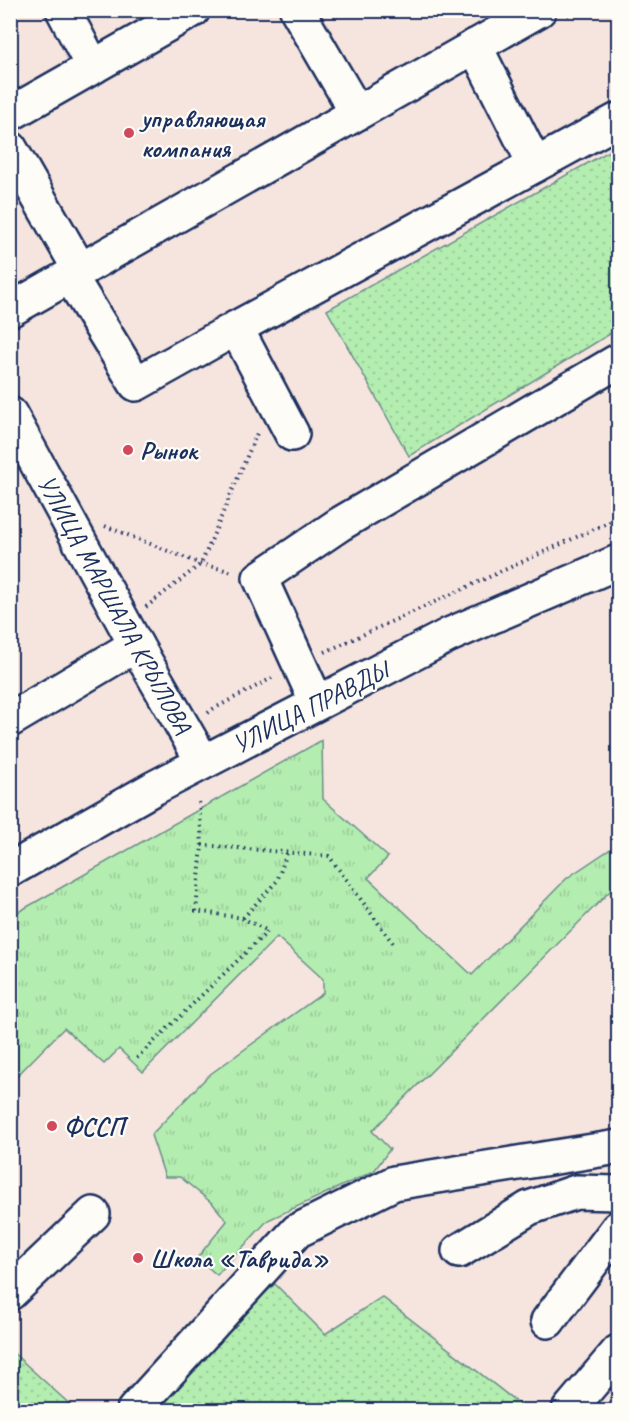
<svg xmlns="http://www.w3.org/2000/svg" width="629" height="1421" font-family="Caveat,sans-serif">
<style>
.grass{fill:url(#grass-tufts);stroke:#688e87;stroke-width:1.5}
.park{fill:url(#park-dots);stroke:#688e87;stroke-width:1.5}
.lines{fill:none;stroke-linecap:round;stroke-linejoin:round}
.minor-casing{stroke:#1b2f5e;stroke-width:38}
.major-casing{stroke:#1b2f5e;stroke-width:38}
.path{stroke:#1b2f5e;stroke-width:4;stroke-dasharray:1.5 4.5;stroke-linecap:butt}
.minor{stroke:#fdfcf7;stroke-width:33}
.major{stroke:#fdfcf7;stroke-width:33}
.poi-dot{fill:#d1495b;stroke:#fdfcf7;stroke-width:2}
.labels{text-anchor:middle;stroke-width:4.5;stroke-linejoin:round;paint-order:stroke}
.poi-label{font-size:26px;font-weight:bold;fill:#1b2f5e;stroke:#fdfcf7;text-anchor:start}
.street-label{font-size:26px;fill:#1b2f5e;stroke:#fdfcf7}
</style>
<defs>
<pattern id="grass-tufts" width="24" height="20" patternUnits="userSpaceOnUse" patternTransform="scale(1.5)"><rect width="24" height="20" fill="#b4edb0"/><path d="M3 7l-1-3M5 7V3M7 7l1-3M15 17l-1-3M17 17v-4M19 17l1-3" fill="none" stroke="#9acc9a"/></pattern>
<pattern id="park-dots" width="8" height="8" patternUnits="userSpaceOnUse" patternTransform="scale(1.5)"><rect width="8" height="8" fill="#b4edb0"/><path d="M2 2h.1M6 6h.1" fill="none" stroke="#9acc9a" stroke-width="1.8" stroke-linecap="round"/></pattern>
</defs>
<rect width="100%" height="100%" fill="#f6e4df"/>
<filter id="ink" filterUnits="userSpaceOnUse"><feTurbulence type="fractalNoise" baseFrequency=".0167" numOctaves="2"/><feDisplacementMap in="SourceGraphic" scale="12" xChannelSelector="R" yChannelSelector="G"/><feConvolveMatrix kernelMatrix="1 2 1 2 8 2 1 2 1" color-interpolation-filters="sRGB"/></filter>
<g filter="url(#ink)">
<!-- grass -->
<polygon class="grass" points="322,740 323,799 388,857 368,878 472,975 567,878 618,844 618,883 372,1131 390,1149 374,1171 268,1220 217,1275 197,1258 227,1221 213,1204 180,1177 165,1177 151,1135 209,1075 323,993 323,979 277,937 143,1072 119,1049 104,1064 64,1028 11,1082 11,916"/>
<!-- park -->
<g class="park">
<polygon points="618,146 618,329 409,456 327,310"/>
<polygon points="275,1284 325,1334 382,1297 527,1410 139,1410"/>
<polygon points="10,1350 75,1409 74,1410 11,1410"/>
</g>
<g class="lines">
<defs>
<g id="minor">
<polyline points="63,10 93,67"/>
<polyline points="297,10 357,113"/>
<polyline points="475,46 535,165"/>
<polyline points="10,114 193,10"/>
<polyline points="10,148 80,270"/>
<polyline points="70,276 136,384 236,328 292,434"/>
<polyline points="10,310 539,10"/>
<polyline points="236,328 618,120"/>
<polyline points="10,414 136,645 203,762"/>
<polyline points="317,703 260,578 340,524 618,361"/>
<polyline points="10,720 136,645"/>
<polyline points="459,1251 529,1208 576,1192 618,1193"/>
<polyline points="10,1293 93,1214"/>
<polyline points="548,1321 618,1228"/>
<polyline points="134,1410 297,1231 394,1183 618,1147"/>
<polyline points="569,1410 618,1352"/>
</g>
<polyline id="major" points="10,870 154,788 449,635 618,562"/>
</defs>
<!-- minor casing -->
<use href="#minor" class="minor-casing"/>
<!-- major casing -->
<use href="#major" class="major-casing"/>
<!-- path -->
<g class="path">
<polyline points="567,15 575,10"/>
<polyline points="105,526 201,564 233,572"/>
<polyline points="146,607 201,564 257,433"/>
<polyline points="325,652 618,518"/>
<polyline points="208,713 213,709 272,678"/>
<polyline points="202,845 329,856 395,946"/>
<polyline points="10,904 18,900"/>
<polyline points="243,918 277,881 287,853"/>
<polyline points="137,1058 268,931 242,918 196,911 202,845 199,799"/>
</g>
<!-- minor -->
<use href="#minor" class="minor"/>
<!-- major -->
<use href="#major" class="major"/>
</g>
</g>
<!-- markers -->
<g class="poi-dot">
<circle cx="129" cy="133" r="6"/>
<circle cx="128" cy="450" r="6"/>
<circle cx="52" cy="1126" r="6"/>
<circle cx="138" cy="1258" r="6"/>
</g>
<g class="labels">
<!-- poi labels -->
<g class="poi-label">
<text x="141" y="127">управляющая<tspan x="141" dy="30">компания</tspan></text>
<text x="140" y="459">Рынок</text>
<text x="64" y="1135">ФССП</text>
<text x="150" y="1267">Школа «Таврида»</text>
</g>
<!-- street labels -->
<g class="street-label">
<text transform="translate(115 604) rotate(61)" y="9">УЛИЦА МАРШАЛА КРЫЛОВА</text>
<text transform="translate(310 707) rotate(-27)" y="9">УЛИЦА ПРАВДЫ</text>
</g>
</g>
<!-- margin -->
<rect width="629" height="1421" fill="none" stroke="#fdfcf7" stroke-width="36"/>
<rect x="18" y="18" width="593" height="1385" fill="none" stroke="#1b2f5e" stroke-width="2" filter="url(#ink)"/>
</svg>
